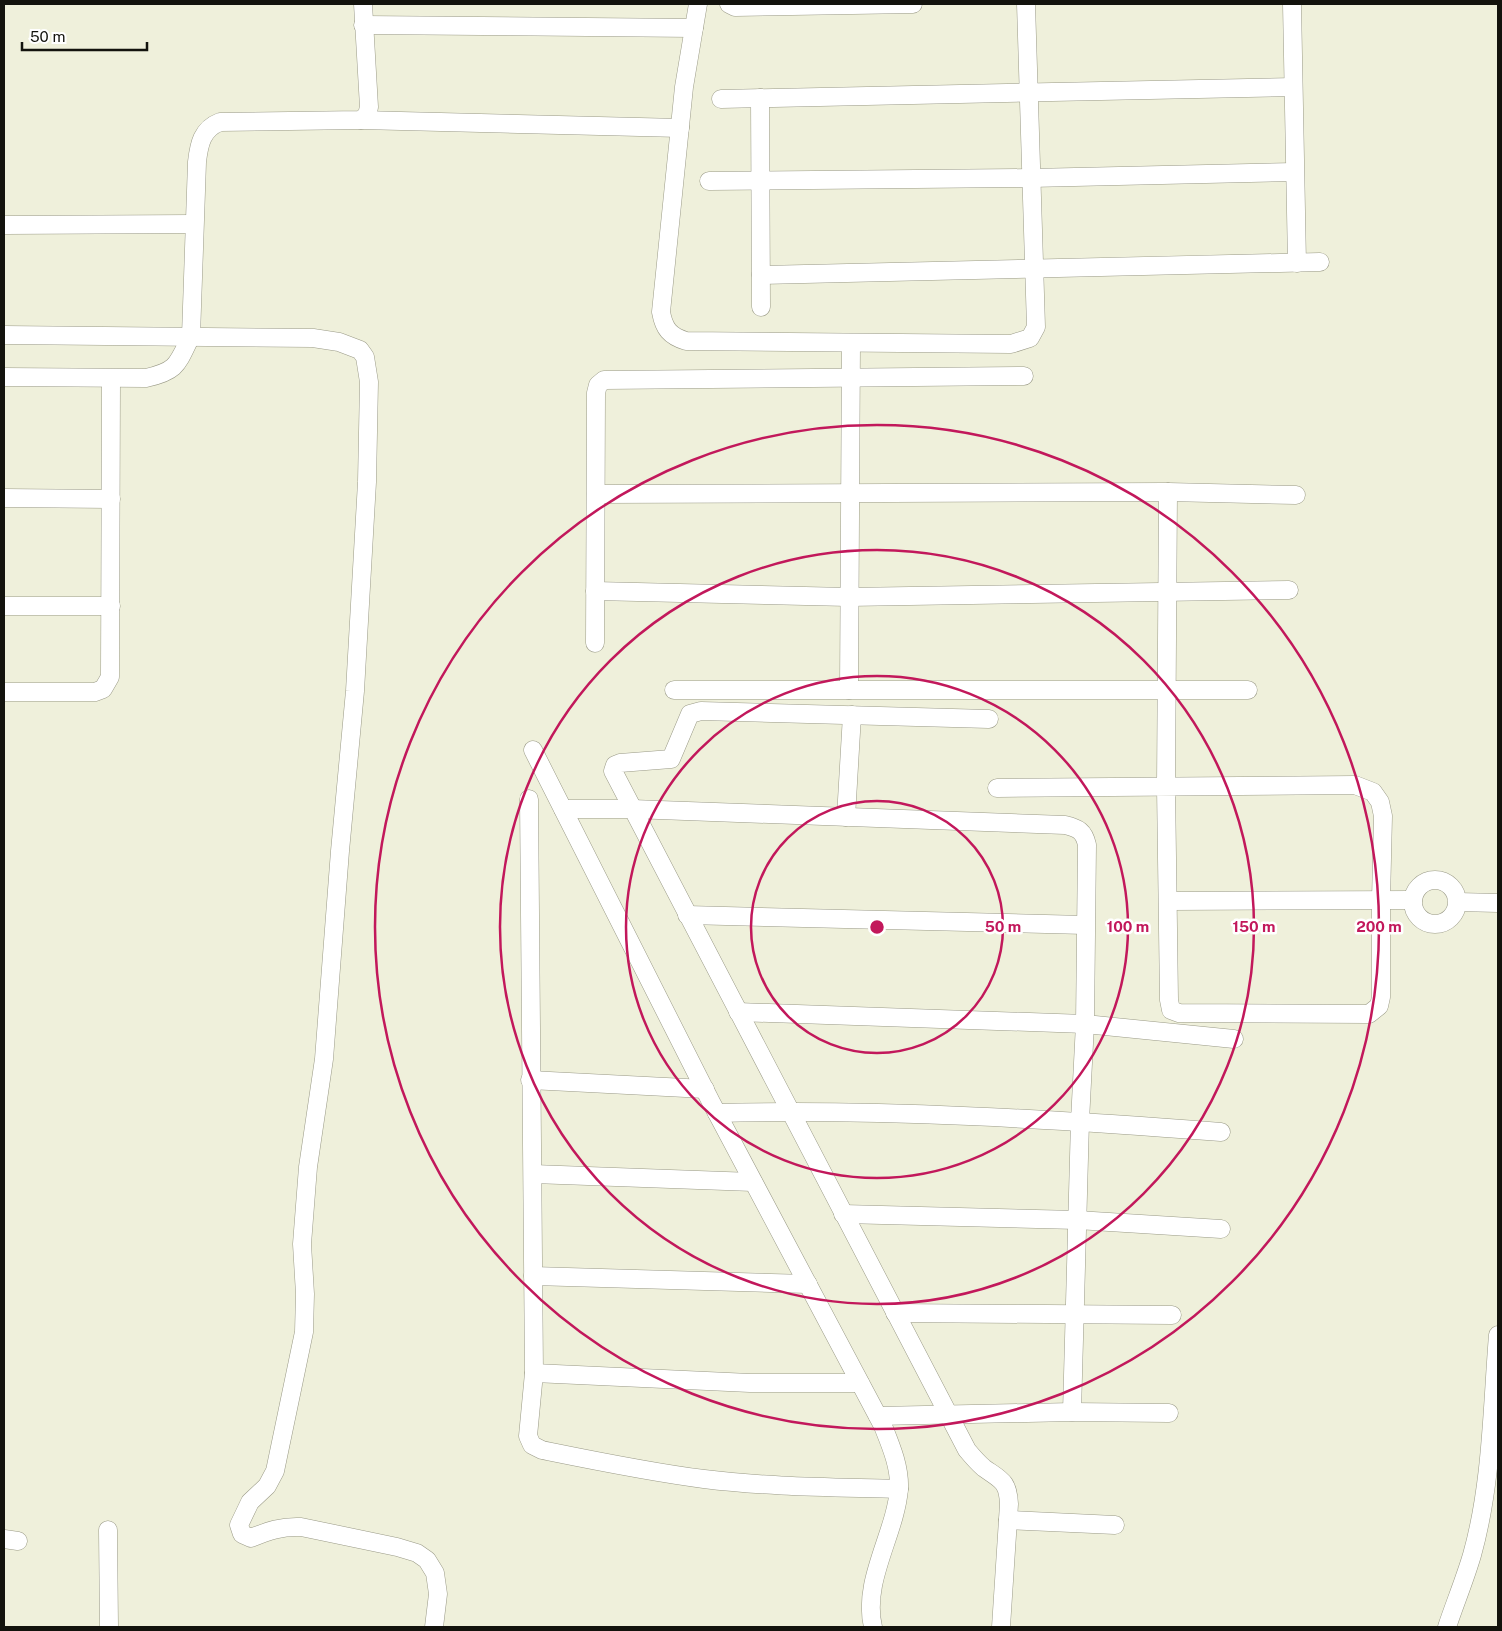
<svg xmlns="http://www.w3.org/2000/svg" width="1502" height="1631" font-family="'Public Sans',sans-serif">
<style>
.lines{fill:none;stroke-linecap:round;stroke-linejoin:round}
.minor-casing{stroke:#9a9a87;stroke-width:19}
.minor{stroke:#fff;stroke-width:18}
.ring{fill:none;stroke:#c2185b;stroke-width:2.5}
.centre{fill:#c2185b;stroke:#fff;stroke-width:2.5}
.ring-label{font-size:15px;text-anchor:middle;font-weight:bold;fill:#c2185b;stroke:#fff;stroke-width:5;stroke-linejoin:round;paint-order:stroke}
</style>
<rect width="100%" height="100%" fill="#eff0db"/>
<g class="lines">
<defs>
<g id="minor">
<path d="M698 4 684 87 661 312C664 329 670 336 686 341L1011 344 1030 338 1036 327 1026 4"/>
<polyline points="729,4 735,7 913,4"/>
<polyline points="1292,4 1297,263"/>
<polyline points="363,25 694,28"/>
<polyline points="760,98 761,307"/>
<polyline points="721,99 1293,87"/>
<polyline points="361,120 680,128"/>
<polyline points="709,181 1031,178 1294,172"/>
<polyline points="4,225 194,224"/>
<polyline points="761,275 1320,262"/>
<path d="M4 335 313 338 339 342 360 350 365 357 369 382 367 482 355 691 340 851 324 1059 308 1167 302 1244 305 1294 304 1332 275 1471 267 1486 250 1502 239 1525 242 1534 251 1538C268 1531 282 1526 301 1527L397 1547 417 1553 427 1560 435 1573 438 1594 434 1627"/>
<path d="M4 377 146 378C177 371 177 365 191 336L197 162C199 144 202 129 220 122L361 120 367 115 369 107 363 4"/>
<polyline points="596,494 1168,492 1296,495"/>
<polyline points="4,498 111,499"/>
<polyline points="595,591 848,597 1289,590"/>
<polyline points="4,606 111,606"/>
<polyline points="595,643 596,393 598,385 604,380 1024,376"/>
<polyline points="674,690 1248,690"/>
<polyline points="849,690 851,343"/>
<polyline points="4,692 95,692 103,689 110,677 111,379"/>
<path d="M989 719 701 711 690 714 671 759 620 763 615 765 613 771 967 1450C972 1456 978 1463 984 1468 1001 1480 1008 1481 1009 1504L1001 1627"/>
<path d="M533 750 711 1102 883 1426C891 1446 900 1467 899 1489 895 1535 862 1581 873 1627"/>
<polyline points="997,788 1355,785 1373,792 1380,802 1383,816 1381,900 1381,997 1379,1006 1369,1014 1179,1013 1171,1010 1169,1000 1166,787 1168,492"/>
<path d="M529 799 534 1373 528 1436 532 1445 542 1450C596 1461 649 1472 704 1479 768 1487 834 1487 899 1489"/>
<path d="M563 809H632L1065 825C1078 828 1084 831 1087 845L1085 1024 1080 1121 1072 1412"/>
<polyline points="846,817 852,715"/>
<circle cx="1435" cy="902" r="22"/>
<polyline points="1169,901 1413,900"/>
<polyline points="1458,902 1498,903"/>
<polyline points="687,915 1085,925"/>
<polyline points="738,1012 1085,1024 1234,1039"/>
<polyline points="530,1080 705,1089"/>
<path d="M717 1113C885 1109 1053 1119 1221 1132"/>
<polyline points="533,1174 753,1182"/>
<polyline points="843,1214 1077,1220 1221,1229"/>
<polyline points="533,1276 808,1284"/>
<polyline points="895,1313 1172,1315"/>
<polyline points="534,1373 750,1383 860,1383"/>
<polyline points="878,1416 1072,1412 1169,1413"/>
<polyline points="1008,1520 1115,1525"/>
<polyline points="108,1530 109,1627"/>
<polyline points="4,1539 18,1541"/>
<path d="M1447 1627C1455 1603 1465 1579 1472 1555 1492 1484 1492 1407 1498 1335"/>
</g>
</defs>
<!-- minor casing -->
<use href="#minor" class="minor-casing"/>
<!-- minor -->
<use href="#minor" class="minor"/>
</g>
<!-- distance rings -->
<g class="ring">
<circle cx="877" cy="927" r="126"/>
<circle cx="877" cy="927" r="251"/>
<circle cx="877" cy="927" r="377"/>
<circle cx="877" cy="927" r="502"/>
</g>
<circle cx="877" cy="927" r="8" class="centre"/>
<g class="ring-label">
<text x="1003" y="932">50 m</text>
<text x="1128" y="932">100 m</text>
<text x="1254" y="932">150 m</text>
<text x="1379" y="932">200 m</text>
</g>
<!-- border -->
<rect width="1502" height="1631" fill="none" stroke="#13130d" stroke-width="10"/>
<!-- scale -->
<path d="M22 42v8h125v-8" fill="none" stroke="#13130d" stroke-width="2.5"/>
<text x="30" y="42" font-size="15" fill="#13130d" stroke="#ffffff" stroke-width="4" paint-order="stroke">50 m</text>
</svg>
